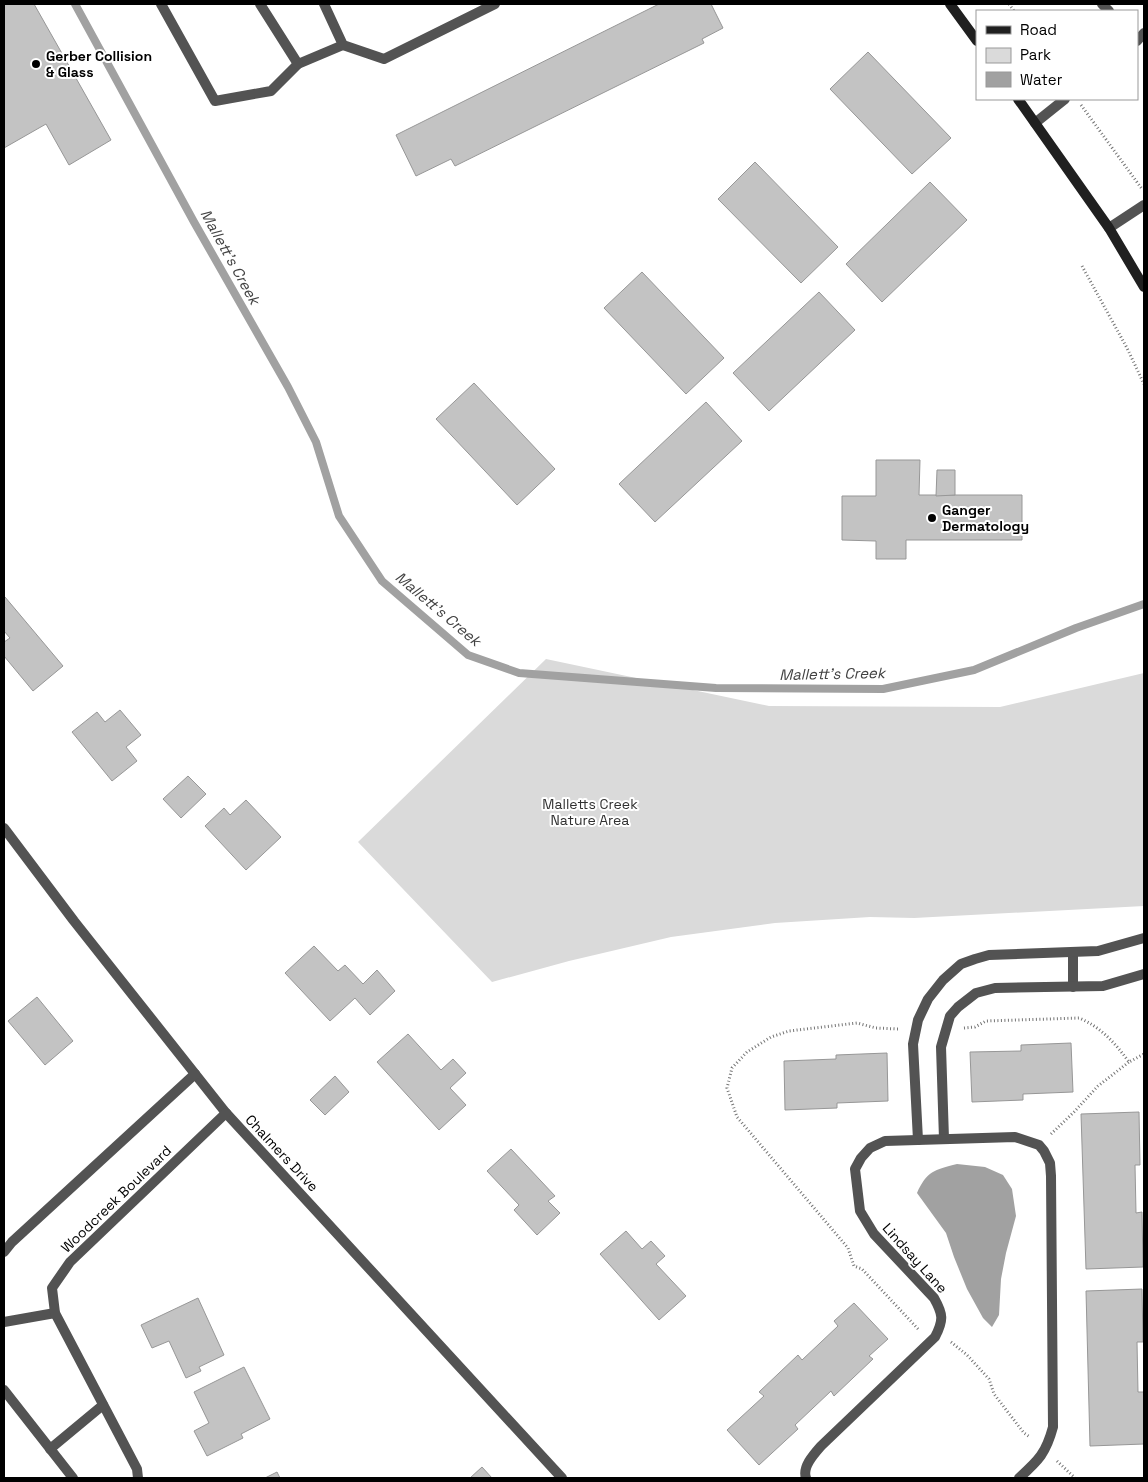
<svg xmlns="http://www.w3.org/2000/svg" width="1148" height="1482" font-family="'Space Grotesk',sans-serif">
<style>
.green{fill:#dadada}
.water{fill:#a1a1a1}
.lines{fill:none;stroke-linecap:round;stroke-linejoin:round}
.stream{stroke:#a1a1a1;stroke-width:8}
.building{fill:#c3c3c3;stroke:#979797}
.path{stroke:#757575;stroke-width:3;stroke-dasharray:1 2.5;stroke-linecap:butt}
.service{stroke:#535353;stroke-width:10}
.minor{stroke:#535353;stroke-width:10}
.secondary{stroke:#202020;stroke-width:10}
.poi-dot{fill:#000;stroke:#fff;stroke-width:2}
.labels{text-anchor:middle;stroke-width:4;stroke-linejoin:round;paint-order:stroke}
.poi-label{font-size:14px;font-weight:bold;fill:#000;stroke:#fff;text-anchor:start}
.park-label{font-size:14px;fill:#313131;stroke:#fff}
.street-label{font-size:14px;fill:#000;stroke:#fff}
.water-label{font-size:15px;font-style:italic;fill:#424242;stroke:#fff}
</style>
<rect width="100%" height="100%" fill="#fff"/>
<!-- green -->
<polygon class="green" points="546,659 769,706 1000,707 1144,673 1144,906 914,918 870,917 775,923 671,937 569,961 492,982 358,842"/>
<!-- water -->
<path class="water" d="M957 1164 985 1167 1003 1175 1012 1189 1016 1216 1006 1253 1001 1279 999 1315 992 1327 983 1318 967 1289 954 1257 946 1233 917 1193C927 1171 934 1170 957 1164Z"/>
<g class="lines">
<!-- stream -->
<polyline class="stream" points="75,4 194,222 288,387 316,442 339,516 382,581 468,655 519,673 716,688 883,689 974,670 1076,628 1144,604"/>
</g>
<!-- building -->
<g class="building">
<polygon points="4,4 34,4 111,140 69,165 46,124 4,148"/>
<polygon points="659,4 711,4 723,28 702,39 704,43 455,166 451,159 416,176 396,135"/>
<polygon points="868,52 951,138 912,174 830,89"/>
<polygon points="755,162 838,247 801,283 718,199"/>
<polygon points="930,182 967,220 882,302 846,264"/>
<polygon points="642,272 724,358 686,394 604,308"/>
<polygon points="819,292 855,330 769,411 733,373"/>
<polygon points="474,383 555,469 517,505 436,419"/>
<polygon points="706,402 742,441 655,522 619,484"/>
<polygon points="876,460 920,460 919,495 1022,495 1022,540 906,540 906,559 876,559 876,541 842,540 842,496 876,496"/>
<polygon points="937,470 955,470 955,495 936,496"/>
<polygon points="5,597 63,666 33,691 4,656 4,642 10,638 4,631 4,598"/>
<polygon points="120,710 141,735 126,747 137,761 112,781 72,732 97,712 105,722"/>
<polygon points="188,776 206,794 181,818 163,799"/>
<polygon points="246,800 281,837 246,870 205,826 224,808 230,815"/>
<polygon points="314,946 338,971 345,965 363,984 377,970 395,991 370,1015 355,998 330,1021 285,973"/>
<polygon points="37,997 73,1041 45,1065 8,1021"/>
<polygon points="408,1034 441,1070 453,1059 466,1073 450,1088 466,1105 439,1130 377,1062"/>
<polygon points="1071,1043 1073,1092 1023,1094 1023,1100 972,1102 970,1052 1021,1051 1021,1045"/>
<polygon points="887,1053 888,1101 837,1103 837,1108 785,1110 784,1061 836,1059 836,1055"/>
<polygon points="335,1076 349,1092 325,1115 310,1100"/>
<polygon points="1139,1112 1140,1165 1135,1165 1136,1213 1142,1212 1143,1267 1086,1269 1081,1114"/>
<polygon points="511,1149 555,1196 548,1201 560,1213 537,1235 514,1210 519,1205 487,1171"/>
<polygon points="626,1231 642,1249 651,1241 665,1256 656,1264 686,1296 659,1320 600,1254"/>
<polygon points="1142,1289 1143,1342 1137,1342 1138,1392 1144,1392 1144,1444 1090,1446 1086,1291"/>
<polygon points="198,1298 224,1355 199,1367 201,1371 186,1378 169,1341 152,1348 141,1325"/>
<polygon points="854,1303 888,1339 869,1356 873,1359 834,1396 831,1391 795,1425 798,1429 759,1465 727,1430 764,1396 759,1392 798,1355 802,1360 838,1326 834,1321"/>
<polygon points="244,1367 270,1419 241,1434 243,1438 207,1456 194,1431 209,1423 194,1392"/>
<polygon points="482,1467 492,1478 470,1478"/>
<polygon points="277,1472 280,1478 265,1478"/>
</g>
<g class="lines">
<!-- path -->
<g class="path">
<polyline points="1009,4 1014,11"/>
<polyline points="1081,105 1142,189"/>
<polyline points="1082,266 1127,348 1144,384"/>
<path d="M964 1028 975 1027 986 1021 1079 1018C1101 1027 1115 1043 1129 1062L1144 1054"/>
<polyline points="898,1029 876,1028 857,1023 789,1031 771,1037 747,1052 732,1068 727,1088 737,1117 848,1248 854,1266 862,1269 919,1330"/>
<polyline points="1051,1134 1074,1112 1098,1086 1129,1062"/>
<polyline points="951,1342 967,1355 989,1379 994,1394 1024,1433 1030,1437"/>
<polyline points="1057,1461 1075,1478"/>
</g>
<!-- service -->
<g class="service">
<polyline points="161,4 215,101 271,91 298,64 343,45"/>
<polyline points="260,4 298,64"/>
<polyline points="324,4 343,45 384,59 495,4"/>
<polyline points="1102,4 1109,11"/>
<polyline points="1137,41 1144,33"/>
<polyline points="1035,123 1065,99"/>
</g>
<!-- minor -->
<g class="minor">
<polyline points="1109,228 1144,205"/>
<polyline points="4,828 74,921 226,1113 562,1478"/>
<polyline points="1073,952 1073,987"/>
<polyline points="944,1139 941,1047 950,1016 958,1007 976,993 995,988 1103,986 1144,974"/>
<polyline points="918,1140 913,1044 918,1020 928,999 943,980 961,964 975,959 989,955 1098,951 1144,938"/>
<polyline points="4,1252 12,1242 195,1074"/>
<polyline points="4,1322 55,1313"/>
<polyline points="4,1390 73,1478"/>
<polyline points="50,1449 103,1405"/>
<polyline points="138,1478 137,1469 55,1313 52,1288 70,1262 226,1113"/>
<path d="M806 1478C802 1467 814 1454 821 1446L935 1337C944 1320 943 1314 934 1298L874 1234 860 1211 855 1169 861 1158 870 1148 885 1141 1015 1137 1039 1145 1044 1151 1050 1163 1051 1176 1053 1427C1046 1453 1039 1460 1019 1478"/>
</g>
<!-- secondary -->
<g class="secondary">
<polyline points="950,4 977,41"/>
<polyline points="1018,99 1109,228 1144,287"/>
</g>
</g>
<!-- markers -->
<g class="poi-dot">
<circle cx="36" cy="64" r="5"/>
<circle cx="932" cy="518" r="5"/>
</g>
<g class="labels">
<!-- poi labels -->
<g class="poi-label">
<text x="46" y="61">Gerber Collision<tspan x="46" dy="16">&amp; Glass</tspan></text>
<text x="942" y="515">Ganger<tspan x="942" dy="16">Dermatology</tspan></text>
</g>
<!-- park labels -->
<g class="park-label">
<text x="590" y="809">Malletts Creek<tspan x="590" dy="16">Nature Area</tspan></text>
</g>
<!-- street labels -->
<g class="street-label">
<text transform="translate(282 1153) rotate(47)" y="5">Chalmers Drive</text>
<text transform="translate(116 1199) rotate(-44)" y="5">Woodcreek Boulevard</text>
<text transform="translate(915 1258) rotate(48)" y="5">Lindsay Lane</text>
</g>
<!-- water labels -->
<g class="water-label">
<text transform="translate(230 257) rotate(61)" y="5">Mallett's Creek</text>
<text transform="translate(438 609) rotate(40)" y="5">Mallett's Creek</text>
<text transform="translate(832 674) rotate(-1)" y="5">Mallett's Creek</text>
</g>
</g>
<!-- border -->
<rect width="1148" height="1482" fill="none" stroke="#000000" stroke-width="10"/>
<!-- legend -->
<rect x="976" y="10" width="162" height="90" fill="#ffffff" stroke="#999999"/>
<rect x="986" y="26" width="25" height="8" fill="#202020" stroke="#999999"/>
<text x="1020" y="35" font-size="15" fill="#000000">Road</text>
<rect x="986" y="48" width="25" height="15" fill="#dadada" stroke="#999999"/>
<text x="1020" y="60" font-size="15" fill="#000000">Park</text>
<rect x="986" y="72" width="25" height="15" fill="#a1a1a1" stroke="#999999"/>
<text x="1020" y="85" font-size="15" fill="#000000">Water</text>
</svg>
